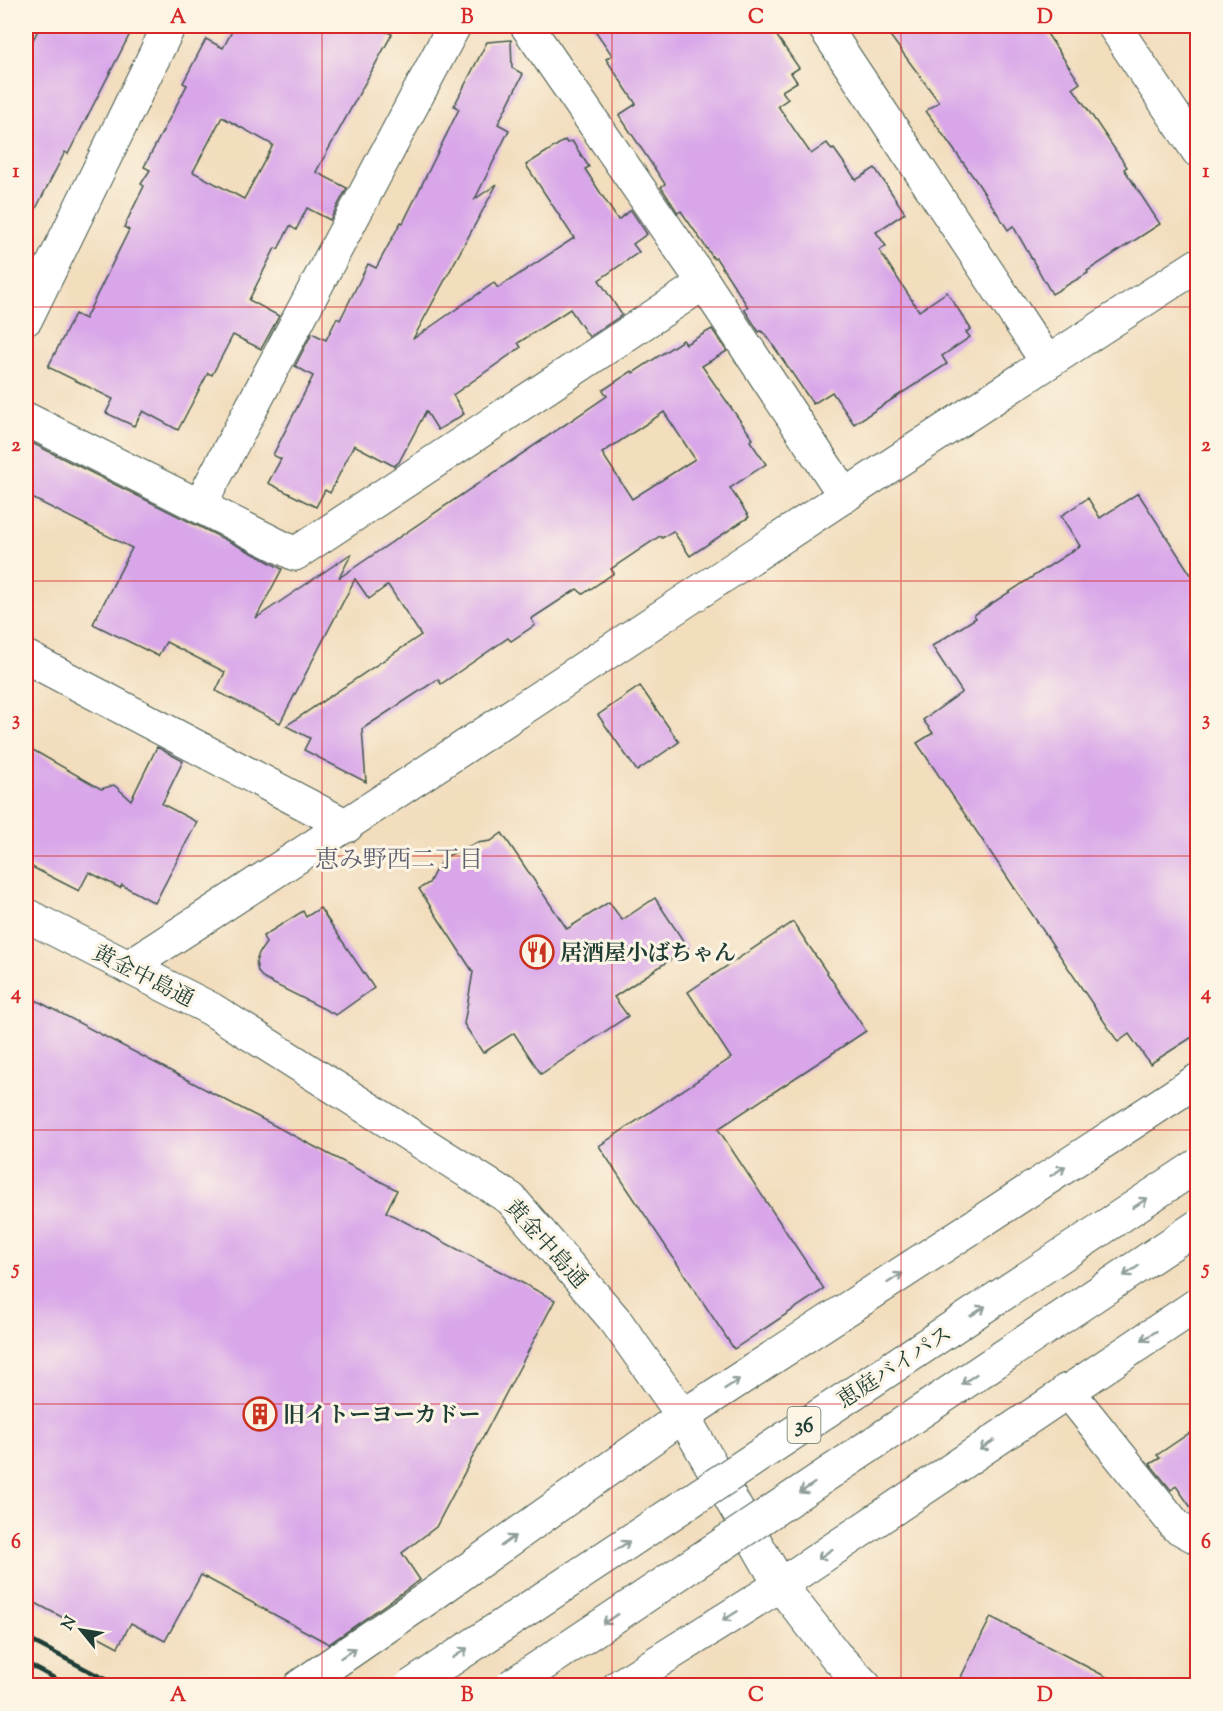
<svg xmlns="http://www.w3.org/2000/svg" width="1223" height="1711" font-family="'Sorts Mill Goudy','Noto Serif JP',serif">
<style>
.building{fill:#d8a6e9;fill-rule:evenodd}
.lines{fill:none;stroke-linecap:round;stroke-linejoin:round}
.minor-casing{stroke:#3f5549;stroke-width:35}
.minor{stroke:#fff;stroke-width:33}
.rail{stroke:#1f3d34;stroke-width:4.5}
.highway-bridge-casing{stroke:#3f5549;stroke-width:35;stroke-linecap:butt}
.highway-bridge{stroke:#fff;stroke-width:33}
.oneway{stroke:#8f9e9a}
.grid{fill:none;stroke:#d62828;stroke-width:1.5;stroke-opacity:0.55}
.labels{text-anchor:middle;stroke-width:6;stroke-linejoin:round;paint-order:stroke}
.shield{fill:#fcf5e5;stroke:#617469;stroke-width:1.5}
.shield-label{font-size:21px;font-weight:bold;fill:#1f3d34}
.poi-label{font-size:22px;font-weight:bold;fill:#1f3d34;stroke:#fcf5e5;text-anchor:start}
.street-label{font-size:22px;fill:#1f3d34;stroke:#fcf5e5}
.neighbourhood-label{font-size:24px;fill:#606273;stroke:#fcf5e5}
.neatline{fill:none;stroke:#d62828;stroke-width:2}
.grid-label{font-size:20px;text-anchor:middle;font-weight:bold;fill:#d62828}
</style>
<rect width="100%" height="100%" fill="#fcf5e5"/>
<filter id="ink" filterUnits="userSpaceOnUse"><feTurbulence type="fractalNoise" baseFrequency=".0167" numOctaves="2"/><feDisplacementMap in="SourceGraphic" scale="12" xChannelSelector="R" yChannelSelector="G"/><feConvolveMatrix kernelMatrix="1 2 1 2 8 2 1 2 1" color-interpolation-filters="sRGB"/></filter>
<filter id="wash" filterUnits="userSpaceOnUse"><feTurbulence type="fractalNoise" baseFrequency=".008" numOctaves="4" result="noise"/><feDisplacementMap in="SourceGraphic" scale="24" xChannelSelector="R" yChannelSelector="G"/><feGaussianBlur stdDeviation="1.35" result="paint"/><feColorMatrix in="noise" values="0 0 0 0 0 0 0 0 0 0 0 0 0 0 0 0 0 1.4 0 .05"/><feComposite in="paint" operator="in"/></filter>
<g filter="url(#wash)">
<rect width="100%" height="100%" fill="#f2ddbd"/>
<g id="blocks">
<!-- building -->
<g class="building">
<polygon points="40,26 134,26 68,154 65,152 26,228 26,54"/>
<path d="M235 26H374L392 34 316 172 347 188 330 220 307 208 296 230 290 226 278 249 275 248 249 300 279 316 261 349 233 335 212 375 208 373 178 430 143 411 134 426 106 413 113 399 48 367 75 314 85 319 129 230 124 227 144 186 141 184 150 170 144 167 187 85 183 83 206 39 223 48ZM222 117 273 145 244 199 193 172Z"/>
<polygon points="592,26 770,26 799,68 791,73 797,82 782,91 788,99 778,106 811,154 827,143 832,150 834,149 856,180 875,168 905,213 876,232 886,246 879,250 919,311 947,292 971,329 966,332 970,337 942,356 947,364 854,424 832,392 813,404 766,335 761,331 759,332 744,309 748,307 716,258 714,259 681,211 678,213 661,187 665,184 619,115 636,104 606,59 612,55"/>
<polygon points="883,26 1042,26 1080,83 1073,88 1127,167 1124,169 1160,224 1087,271 1088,273 1052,294 1013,226 1008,230 977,182 926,111 939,102"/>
<polygon points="511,40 512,68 523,74 498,124 509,130 475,199 497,184 413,339 494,283 498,288 574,238 526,165 565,140 567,143 572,141 589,167 585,169 618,220 631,210 647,234 633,244 639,252 599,280 622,315 589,337 570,309 518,343 521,347 453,395 464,414 438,430 426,411 399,462 394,466 354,445 330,493 325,490 316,507 268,483 281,459 273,455 313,376 295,366 312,333 326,340 337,318 340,320 368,264 376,268 401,222 403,223 459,109 454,106 487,42"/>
<path d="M712 329 727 351 702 366 753 439 750 441 766 464 730 488 749 517 690 556 673 531 662 538 660 536 611 569 614 573 583 594 577 589 531 619 535 625 511 641 508 638 441 684 438 679 362 729 366 782 304 750 310 738 286 726 421 635 388 585 369 599 355 579 280 723 216 691 225 672 166 642 158 656 93 624 132 548 26 495V440L258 556 282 569 256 618 352 553 339 578 607 396 603 390 632 371 633 373 683 340 686 344ZM664 412 695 459 632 499 602 453Z"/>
<polygon points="1138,493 1197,584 1197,1034 1150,1064 1129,1034 1118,1042 917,743 933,733 923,720 962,692 932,646 976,618 974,615 1080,546 1061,516 1088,498 1100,518"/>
<polygon points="640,686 679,742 637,771 598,715"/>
<polygon points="26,746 101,789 114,785 131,800 157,747 183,761 162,804 197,822 155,903 122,885 120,888 89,872 79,891 26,864"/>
<polygon points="502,833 567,929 609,902 622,920 655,898 688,948 614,997 628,1016 541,1074 514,1033 483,1053 464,1024 473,972 419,889 429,883 436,869 445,857 476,843 491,841"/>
<polygon points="320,908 374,988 336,1015 264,979 258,972 256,962 259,953 266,943 263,936 303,911 306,917"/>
<polygon points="793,922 866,1031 718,1129 824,1289 734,1349 599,1146 731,1058 688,992"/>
<polygon points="26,995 397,1190 386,1212 555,1300 436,1527 402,1553 420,1580 329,1644 201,1575 165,1641 131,1623 118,1647 26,1598"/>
<polygon points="1197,1428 1197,1516 1176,1486 1171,1490 1150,1464 1160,1458 1157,1455"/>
<polygon points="991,1617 1124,1686 978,1686 961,1677"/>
</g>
</g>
</g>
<g filter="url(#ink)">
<use href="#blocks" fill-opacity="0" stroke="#3f5549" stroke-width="1.5"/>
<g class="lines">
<defs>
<g id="minor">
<polyline points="527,26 704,283 845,496"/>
<polyline points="824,26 1047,362"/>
<polyline points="1114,26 1198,151"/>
<polyline points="26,319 169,26"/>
<polyline points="26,419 295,554 704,283"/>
<polyline points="200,505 454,26"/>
<polyline points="26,657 347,826"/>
<polyline points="26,915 211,1009 511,1199 615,1320 683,1416 780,1585 836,1656 865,1686"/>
<path d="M128 967C486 736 839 496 1198 265"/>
<polyline points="1067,1390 1176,1526 1198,1538"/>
<polyline points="300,1686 435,1593 683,1416 1198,1080"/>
<polyline points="619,1686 780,1585 1198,1304"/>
</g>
</defs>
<!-- minor casing -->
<use href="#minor" class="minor-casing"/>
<!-- minor -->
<use href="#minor" class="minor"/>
<!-- rail -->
<g class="rail">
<polyline points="26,1638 118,1686"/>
<polyline points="26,1663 69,1686"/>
</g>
<defs>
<g id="highway-bridge">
<polyline points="411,1686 1198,1165"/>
<polyline points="511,1686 1198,1226"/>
</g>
</defs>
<!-- highway-bridge casing -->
<use href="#highway-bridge" class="highway-bridge-casing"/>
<!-- highway-bridge -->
<use href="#highway-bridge" class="highway-bridge"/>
</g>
<!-- one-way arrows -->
<defs><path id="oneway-shaft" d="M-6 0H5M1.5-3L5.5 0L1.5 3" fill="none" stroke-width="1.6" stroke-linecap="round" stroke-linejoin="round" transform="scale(1.5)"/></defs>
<g class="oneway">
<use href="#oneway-shaft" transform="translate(1058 1171) rotate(-33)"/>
<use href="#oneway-shaft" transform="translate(1140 1203) rotate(-33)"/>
<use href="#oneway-shaft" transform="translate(1131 1271) rotate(146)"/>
<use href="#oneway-shaft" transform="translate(895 1278) rotate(-33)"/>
<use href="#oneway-shaft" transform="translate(978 1311) rotate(-33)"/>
<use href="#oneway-shaft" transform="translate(1149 1336) rotate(147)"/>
<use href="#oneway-shaft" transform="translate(969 1379) rotate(146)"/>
<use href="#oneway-shaft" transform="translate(732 1384) rotate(-33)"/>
<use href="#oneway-shaft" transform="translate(987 1445) rotate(146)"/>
<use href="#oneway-shaft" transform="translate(807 1488) rotate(146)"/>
<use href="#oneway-shaft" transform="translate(508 1541) rotate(-36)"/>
<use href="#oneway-shaft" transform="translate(622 1546) rotate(-33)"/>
<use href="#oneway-shaft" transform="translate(825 1554) rotate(146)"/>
<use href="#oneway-shaft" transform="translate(730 1616) rotate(148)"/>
<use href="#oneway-shaft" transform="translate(610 1619) rotate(146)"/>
<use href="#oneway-shaft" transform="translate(348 1653) rotate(-34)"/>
<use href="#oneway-shaft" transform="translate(460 1653) rotate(-33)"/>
</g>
</g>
<!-- grid -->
<path class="grid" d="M322 26V1686M612 26V1686M901 26V1686M26 307H1198M26 581H1198M26 856H1198M26 1130H1198M26 1404H1198"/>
<!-- icons -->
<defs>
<symbol id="restaurant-ring" viewBox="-11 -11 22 22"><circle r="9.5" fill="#fcf5e5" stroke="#c8321e" stroke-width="1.5"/><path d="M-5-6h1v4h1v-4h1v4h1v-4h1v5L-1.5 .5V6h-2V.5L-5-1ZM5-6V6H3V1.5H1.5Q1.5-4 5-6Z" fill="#c8321e"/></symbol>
<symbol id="building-ring" viewBox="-11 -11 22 22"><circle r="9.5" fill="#fcf5e5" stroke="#c8321e" stroke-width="1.5"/><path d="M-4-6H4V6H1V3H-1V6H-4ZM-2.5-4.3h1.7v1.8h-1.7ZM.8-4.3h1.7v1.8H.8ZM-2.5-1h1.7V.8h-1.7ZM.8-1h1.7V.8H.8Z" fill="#c8321e"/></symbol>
</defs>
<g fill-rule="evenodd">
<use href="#restaurant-ring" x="518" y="933" width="38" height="38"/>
<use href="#building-ring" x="241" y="1395" width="38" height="38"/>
</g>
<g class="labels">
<!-- shield labels -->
<rect class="shield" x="787.5" y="1407" width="33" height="36" rx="4.5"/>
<g class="shield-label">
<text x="804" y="1432">36</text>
</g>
<!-- poi labels -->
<g class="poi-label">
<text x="560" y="960">居酒屋小ばちゃん</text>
<text x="283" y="1422">旧イトーヨーカドー</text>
</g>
<!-- street labels -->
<g class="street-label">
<text transform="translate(144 975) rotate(27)" y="8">黄金中島通</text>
<text transform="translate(547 1243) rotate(48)" y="8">黄金中島通</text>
<text transform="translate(894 1366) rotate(-33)" y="8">恵庭バイパス</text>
</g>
<!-- neighbourhood labels -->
<g class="neighbourhood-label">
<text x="399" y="867">恵み野西二丁目</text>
</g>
</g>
<!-- margin -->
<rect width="1223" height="1711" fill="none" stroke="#fcf5e5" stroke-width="66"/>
<!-- north arrow -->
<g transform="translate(81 1630) rotate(300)" stroke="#fcf5e5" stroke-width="4.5" paint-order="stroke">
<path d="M0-4.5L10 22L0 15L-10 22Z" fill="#1f3d34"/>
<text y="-9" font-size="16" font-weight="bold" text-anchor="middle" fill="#1f3d34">N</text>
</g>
<rect x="33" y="33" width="1157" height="1645" class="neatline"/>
<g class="grid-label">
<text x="178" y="23">A</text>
<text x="467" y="23">B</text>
<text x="756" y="23">C</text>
<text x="1045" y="23">D</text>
<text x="16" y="177">1</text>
<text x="1206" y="177">1</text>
<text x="16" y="451">2</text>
<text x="1206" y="451">2</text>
<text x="16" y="725">3</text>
<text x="1206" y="725">3</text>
<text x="16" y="999">4</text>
<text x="1206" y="999">4</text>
<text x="16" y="1274">5</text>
<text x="1206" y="1274">5</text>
<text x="16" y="1548">6</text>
<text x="1206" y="1548">6</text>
<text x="178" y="1701">A</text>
<text x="467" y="1701">B</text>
<text x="756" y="1701">C</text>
<text x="1045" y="1701">D</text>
</g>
</svg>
